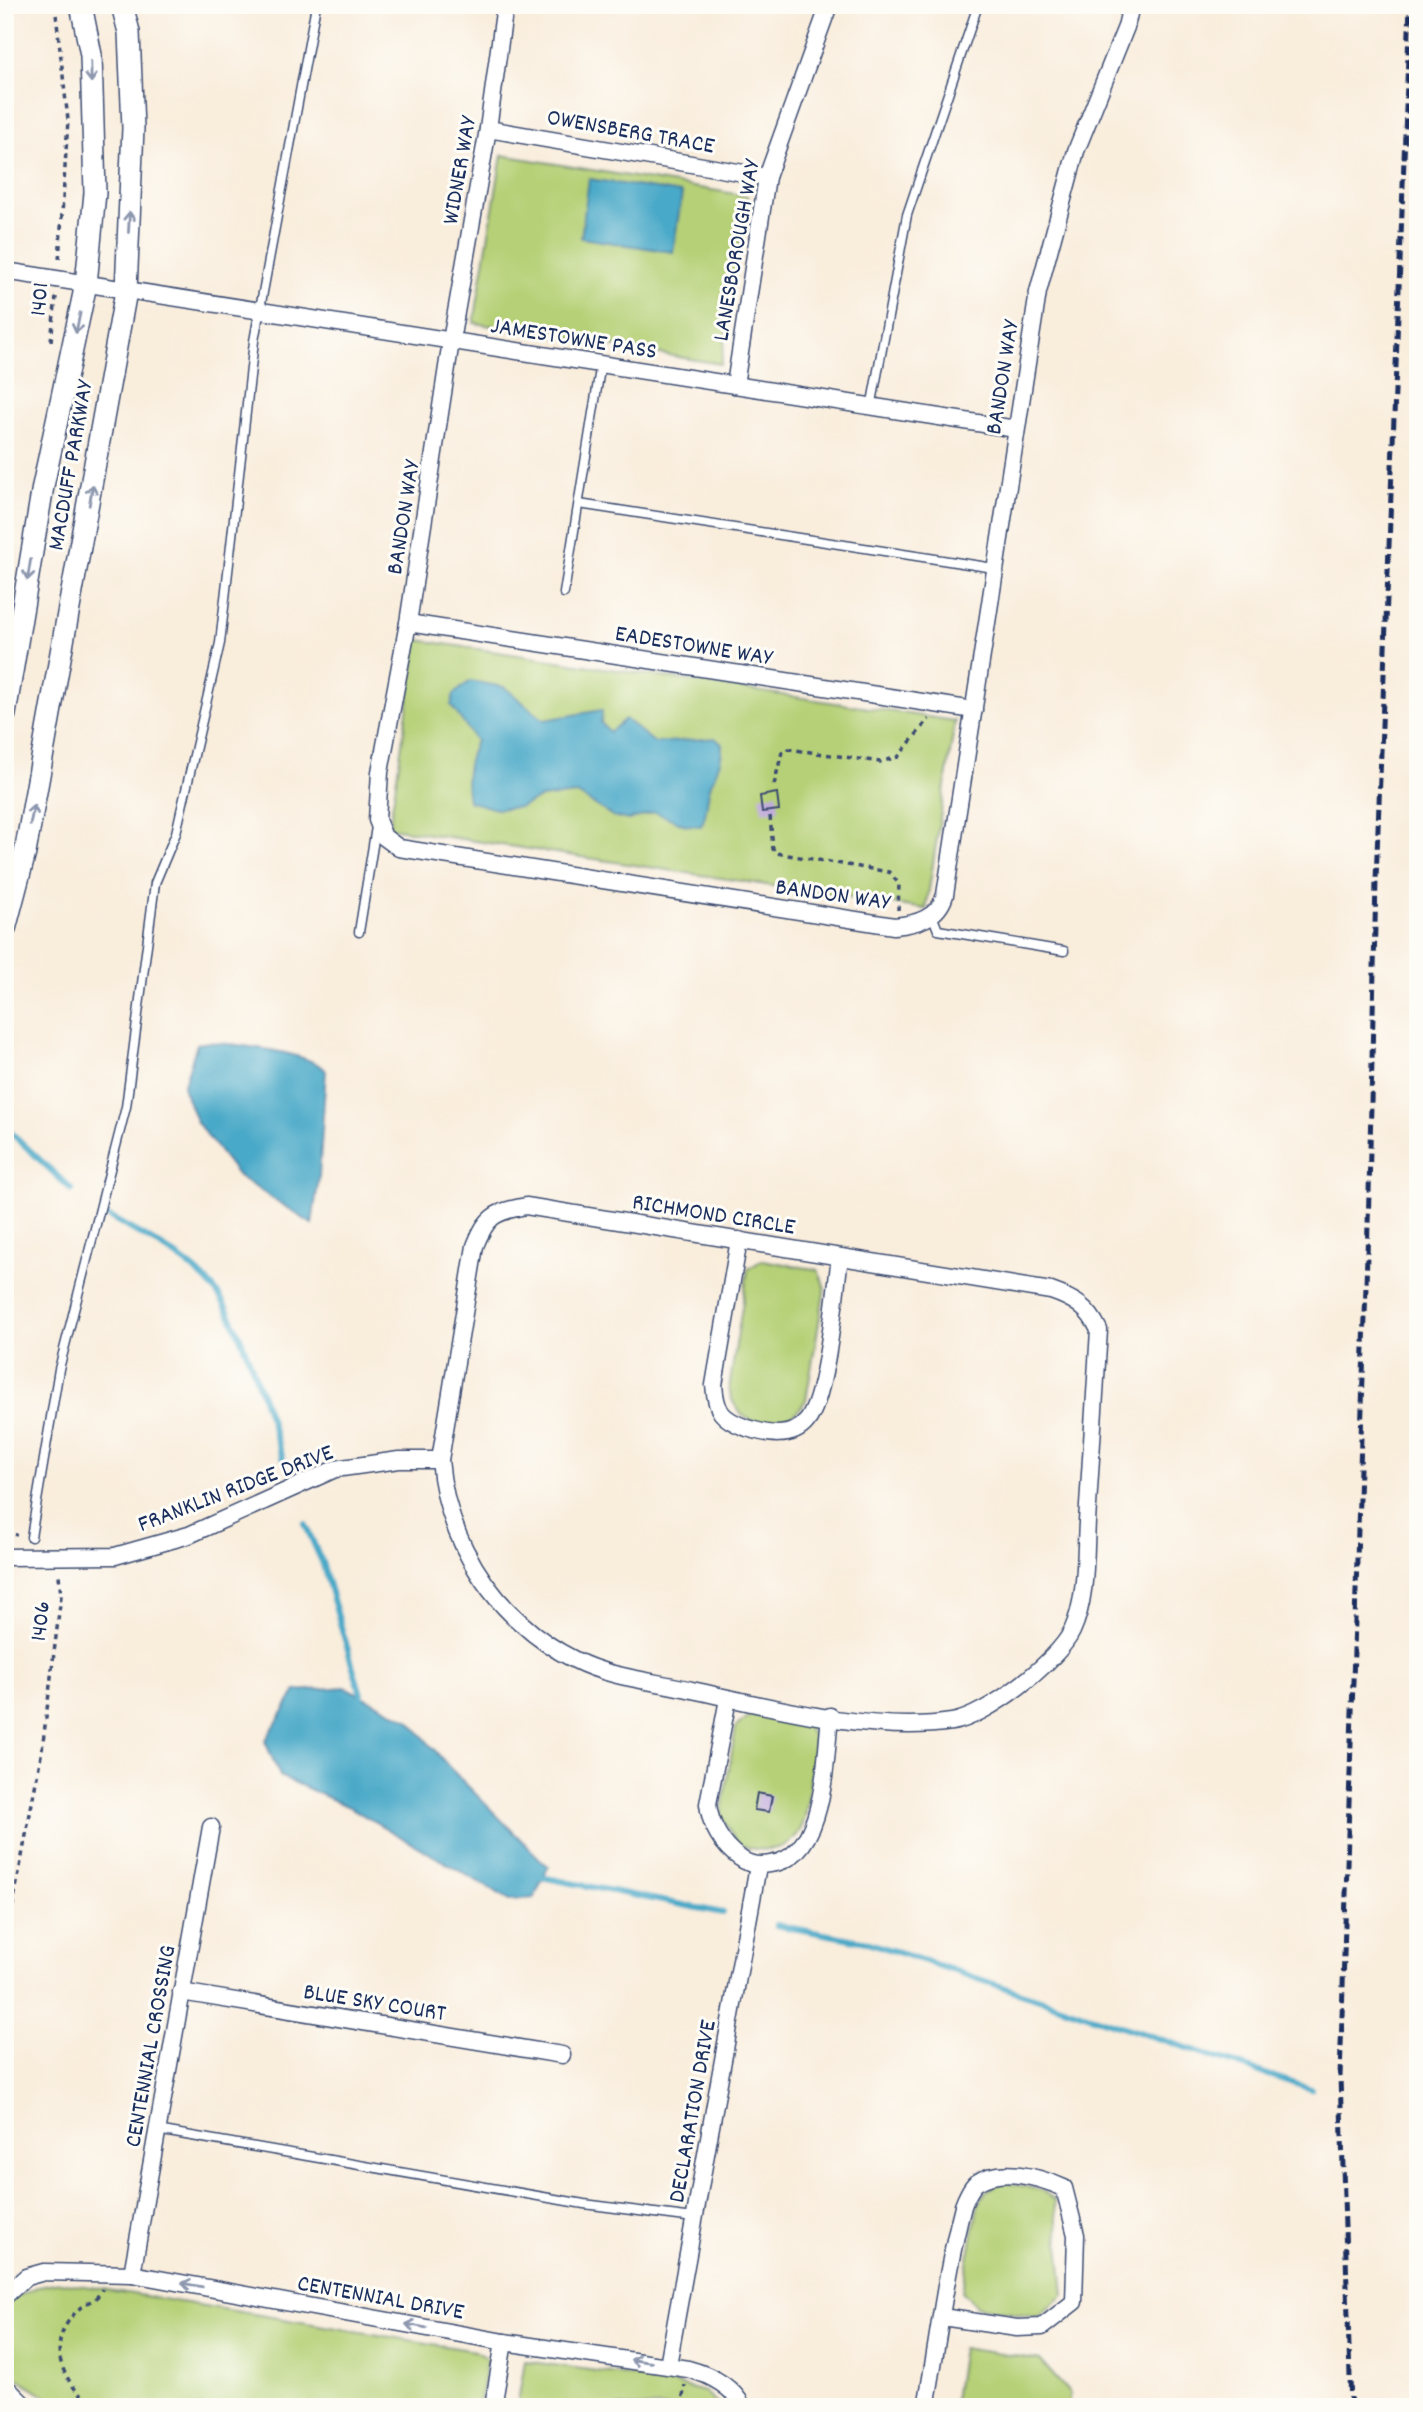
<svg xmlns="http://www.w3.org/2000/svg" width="1423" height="2412" font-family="Dekko,sans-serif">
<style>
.green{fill:#b5d076;stroke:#68806a;stroke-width:2}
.water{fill:#49a9c8;stroke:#326c93;stroke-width:2}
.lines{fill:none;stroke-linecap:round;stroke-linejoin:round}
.stream{stroke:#49a9c8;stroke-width:6}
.building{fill:#c1acda}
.service-casing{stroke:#3c4c71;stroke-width:11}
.minor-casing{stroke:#3c4c71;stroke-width:19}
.tertiary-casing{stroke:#3c4c71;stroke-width:24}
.path{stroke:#3c4c71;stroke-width:3.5;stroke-dasharray:5 5;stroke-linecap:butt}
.service{stroke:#fff;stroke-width:8}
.minor{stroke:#fff;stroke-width:16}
.tertiary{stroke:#fff;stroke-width:21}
.rail{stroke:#1b2f5e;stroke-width:5;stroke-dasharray:10 5;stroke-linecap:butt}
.oneway{stroke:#8d97ae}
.labels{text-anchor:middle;stroke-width:6;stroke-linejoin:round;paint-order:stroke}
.street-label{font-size:24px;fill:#1b2f5e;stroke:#fdfcf7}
</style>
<rect width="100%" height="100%" fill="#fdfcf7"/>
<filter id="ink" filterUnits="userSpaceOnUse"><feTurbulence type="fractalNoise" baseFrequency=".0143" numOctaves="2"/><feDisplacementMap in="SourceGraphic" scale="14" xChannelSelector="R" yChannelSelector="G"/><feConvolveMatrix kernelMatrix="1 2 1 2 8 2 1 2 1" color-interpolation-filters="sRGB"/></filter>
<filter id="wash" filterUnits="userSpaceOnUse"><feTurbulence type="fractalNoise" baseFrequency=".00686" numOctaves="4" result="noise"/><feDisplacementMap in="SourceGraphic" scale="28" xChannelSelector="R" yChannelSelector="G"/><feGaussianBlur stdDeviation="1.57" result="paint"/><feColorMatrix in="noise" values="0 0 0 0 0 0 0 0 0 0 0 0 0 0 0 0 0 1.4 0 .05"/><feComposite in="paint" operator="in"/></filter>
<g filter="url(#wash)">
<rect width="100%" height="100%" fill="#f9eddc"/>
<!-- green -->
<g class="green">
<polygon points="502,155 748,196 721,364 474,323"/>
<polygon points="418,640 955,721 926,909 389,828"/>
<path d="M762 1260 818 1270 825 1287 806 1400C784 1436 737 1431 729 1389L748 1269Z"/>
<path d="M760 1714 804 1723 814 1737C811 1759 810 1805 803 1824 792 1852 762 1854 738 1844L721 1816 736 1727 750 1715Z"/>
<polygon points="1003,2182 1041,2190 1055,2200 1064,2295 1038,2317 976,2306 962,2291 978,2206 986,2191"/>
<polygon points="60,2282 475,2351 487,2358 479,2407 89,2407 52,2400 5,2370 5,2303 39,2286"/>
<polygon points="962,2348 1040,2360 1070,2394 1068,2407 953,2407"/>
<polygon points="525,2361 660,2380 705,2392 722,2407 517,2407"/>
</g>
<!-- water -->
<g class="water">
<polygon points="589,179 682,193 673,252 581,238"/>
<path d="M470 681 504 687 544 720 602 710 601 723 610 732 625 719 655 743 715 738 722 744C723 761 715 772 710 787 706 801 708 813 701 826L686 825 655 812 629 820 614 817 577 794 540 798 520 807 496 809 468 801C464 778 467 761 476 741L451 705 454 694Z"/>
<path d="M209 1042C240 1046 303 1050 326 1070L319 1177 312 1224 238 1176 196 1121 183 1087 197 1044Z"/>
<polygon points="345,1687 409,1720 449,1767 548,1867 534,1898 510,1900 349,1807 280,1776 265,1741 296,1691"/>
</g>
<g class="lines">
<!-- stream -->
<g class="stream">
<polyline points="5,1127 72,1190"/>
<path d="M108 1216C144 1237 186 1256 214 1289 239 1318 269 1417 283 1458"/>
<polyline points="305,1524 322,1562 363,1701"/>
<polyline points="536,1876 723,1913"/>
<polyline points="776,1925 867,1942 1311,2089"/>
</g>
</g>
<g id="blocks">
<!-- building -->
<g class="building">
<polygon points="777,793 779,810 762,812 760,796"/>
<polygon points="757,1793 772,1796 769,1812 754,1810"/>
</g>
</g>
</g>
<g filter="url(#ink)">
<use href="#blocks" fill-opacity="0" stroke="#3c4c71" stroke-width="2"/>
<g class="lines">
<defs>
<g id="service">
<polyline points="871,408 907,215 978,5"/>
<polyline points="579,504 994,568"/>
<polyline points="564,593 601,363"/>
<polyline points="932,915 938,930 1064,951"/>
<polyline points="359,932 376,827"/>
<polyline points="31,1537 59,1369 126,1107 155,883 176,833 220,643 254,341 316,5"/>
<polyline points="157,2130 584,2204 694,2218"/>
</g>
<g id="minor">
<path d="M505 5 488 129 451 341 408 623 380 772 377 820 384 837 399 848 894 926C917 924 938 918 945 895L1038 292 1076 151 1126 27 1131 5"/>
<polyline points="488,129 767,177"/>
<polyline points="5,271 1016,429"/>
<polyline points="735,385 767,177 829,5"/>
<polyline points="408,623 974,710"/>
<path d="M526 1206 1051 1291C1074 1299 1088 1307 1099 1330 1095 1394 1091 1458 1087 1522 1085 1556 1087 1599 1072 1631 1058 1661 986 1717 952 1722 872 1734 771 1707 692 1690 654 1681 610 1678 575 1660 557 1651 536 1637 521 1623 474 1582 445 1521 440 1460L475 1246C487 1216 494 1212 526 1206Z"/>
<path d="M739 1240 714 1385C716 1411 721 1419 747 1428 766 1434 792 1440 807 1421 827 1397 835 1292 840 1257"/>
<polyline points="5,1557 115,1556 189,1535 335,1469 399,1460 440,1460"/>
<path d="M728 1699 708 1804C710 1824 722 1846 740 1858 749 1865 760 1866 770 1864 826 1858 825 1759 830 1716"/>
<polyline points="181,1992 562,2055"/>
<polyline points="132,2274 211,1827"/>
<path d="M5 2296 26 2277 44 2272 132 2274 504 2342 688 2369C711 2375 732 2386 743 2407"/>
<polyline points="668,2365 758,1866"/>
<polyline points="5,2386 26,2407"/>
<polyline points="493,2407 504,2342"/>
<path d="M926 2407C938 2340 946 2271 963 2206 965 2200 971 2187 976 2183 1001 2166 1039 2177 1064 2188L1076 2235 1074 2302 1042 2327 1017 2328 942 2317"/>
</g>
<g id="tertiary">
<polyline points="5,714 43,486 86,284 95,193 91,55 81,5"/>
<polyline points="5,929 25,853 126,291 133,128 129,32 122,5"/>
</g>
</defs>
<!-- service casing -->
<use href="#service" class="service-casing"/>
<!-- minor casing -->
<use href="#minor" class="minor-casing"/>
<!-- tertiary casing -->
<use href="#tertiary" class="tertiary-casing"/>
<!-- path -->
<g class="path">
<polyline points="55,5 68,120 59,261"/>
<polyline points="51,341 56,297"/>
<polyline points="774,785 782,752 789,749 880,762 898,757 929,719"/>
<polyline points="770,816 773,849 776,853 889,872 899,884 898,910"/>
<polyline points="5,1533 17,1535"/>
<polyline points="7,1936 42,1750 61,1596 59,1575"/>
<polyline points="5,1944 7,1936"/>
<path d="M83 2407V2398C57 2371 48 2339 78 2310 86 2301 98 2301 102 2289"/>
<polyline points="681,2407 685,2385"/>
</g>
<!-- service -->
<use href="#service" class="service"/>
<!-- minor -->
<use href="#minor" class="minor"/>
<!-- tertiary -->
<use href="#tertiary" class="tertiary"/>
<!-- rail -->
<polyline class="rail" points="1351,2407 1340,2077 1369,1194 1376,880 1410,5"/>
</g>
<!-- one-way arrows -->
<defs><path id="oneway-shaft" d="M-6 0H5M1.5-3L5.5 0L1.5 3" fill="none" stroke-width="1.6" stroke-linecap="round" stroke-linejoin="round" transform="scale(1.75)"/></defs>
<g class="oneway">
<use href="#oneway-shaft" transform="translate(91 72) rotate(89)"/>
<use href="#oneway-shaft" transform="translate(129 222) rotate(-87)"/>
<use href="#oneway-shaft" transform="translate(78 323) rotate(102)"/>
<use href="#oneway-shaft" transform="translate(91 495) rotate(-80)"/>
<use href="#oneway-shaft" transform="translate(29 570) rotate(99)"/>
<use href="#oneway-shaft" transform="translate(32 815) rotate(-79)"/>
<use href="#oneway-shaft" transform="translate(192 2285) rotate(-170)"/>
<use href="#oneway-shaft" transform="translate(416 2326) rotate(-170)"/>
<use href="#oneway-shaft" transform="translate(641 2361) rotate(-172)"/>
</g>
</g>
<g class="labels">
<!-- street labels -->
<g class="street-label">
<text transform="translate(631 130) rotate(10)" y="8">OWENSBERG TRACE</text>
<text transform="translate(458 170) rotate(-80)" y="8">WIDNER WAY</text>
<text transform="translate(735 250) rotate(-80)" y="8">LANESBOROUGH WAY</text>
<text transform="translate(38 299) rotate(-85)" y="8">1401</text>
<text transform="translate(574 337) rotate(9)" y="8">JAMESTOWNE PASS</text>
<text transform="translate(1001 377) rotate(-81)" y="8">BANDON WAY</text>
<text transform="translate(69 465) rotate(-80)" y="8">MACDUFF PARKWAY</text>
<text transform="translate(402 517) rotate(-81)" y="8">BANDON WAY</text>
<text transform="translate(694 644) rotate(9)" y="8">EADESTOWNE WAY</text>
<text transform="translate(833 893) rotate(8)" y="8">BANDON WAY</text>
<text transform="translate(714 1213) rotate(9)" y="8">RICHMOND CIRCLE</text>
<text transform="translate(235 1487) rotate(-21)" y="8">FRANKLIN RIDGE DRIVE</text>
<text transform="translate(39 1621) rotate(-84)" y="8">1406</text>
<text transform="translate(375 2001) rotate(9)" y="8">BLUE SKY COURT</text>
<text transform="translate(149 2046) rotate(-80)" y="8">CENTENNIAL CROSSING</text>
<text transform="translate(691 2111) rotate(-80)" y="8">DECLARATION DRIVE</text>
<text transform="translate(381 2296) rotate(10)" y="8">CENTENNIAL DRIVE</text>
</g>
</g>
<!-- margin -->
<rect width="1423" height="2412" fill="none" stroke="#fdfcf7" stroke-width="28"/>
</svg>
